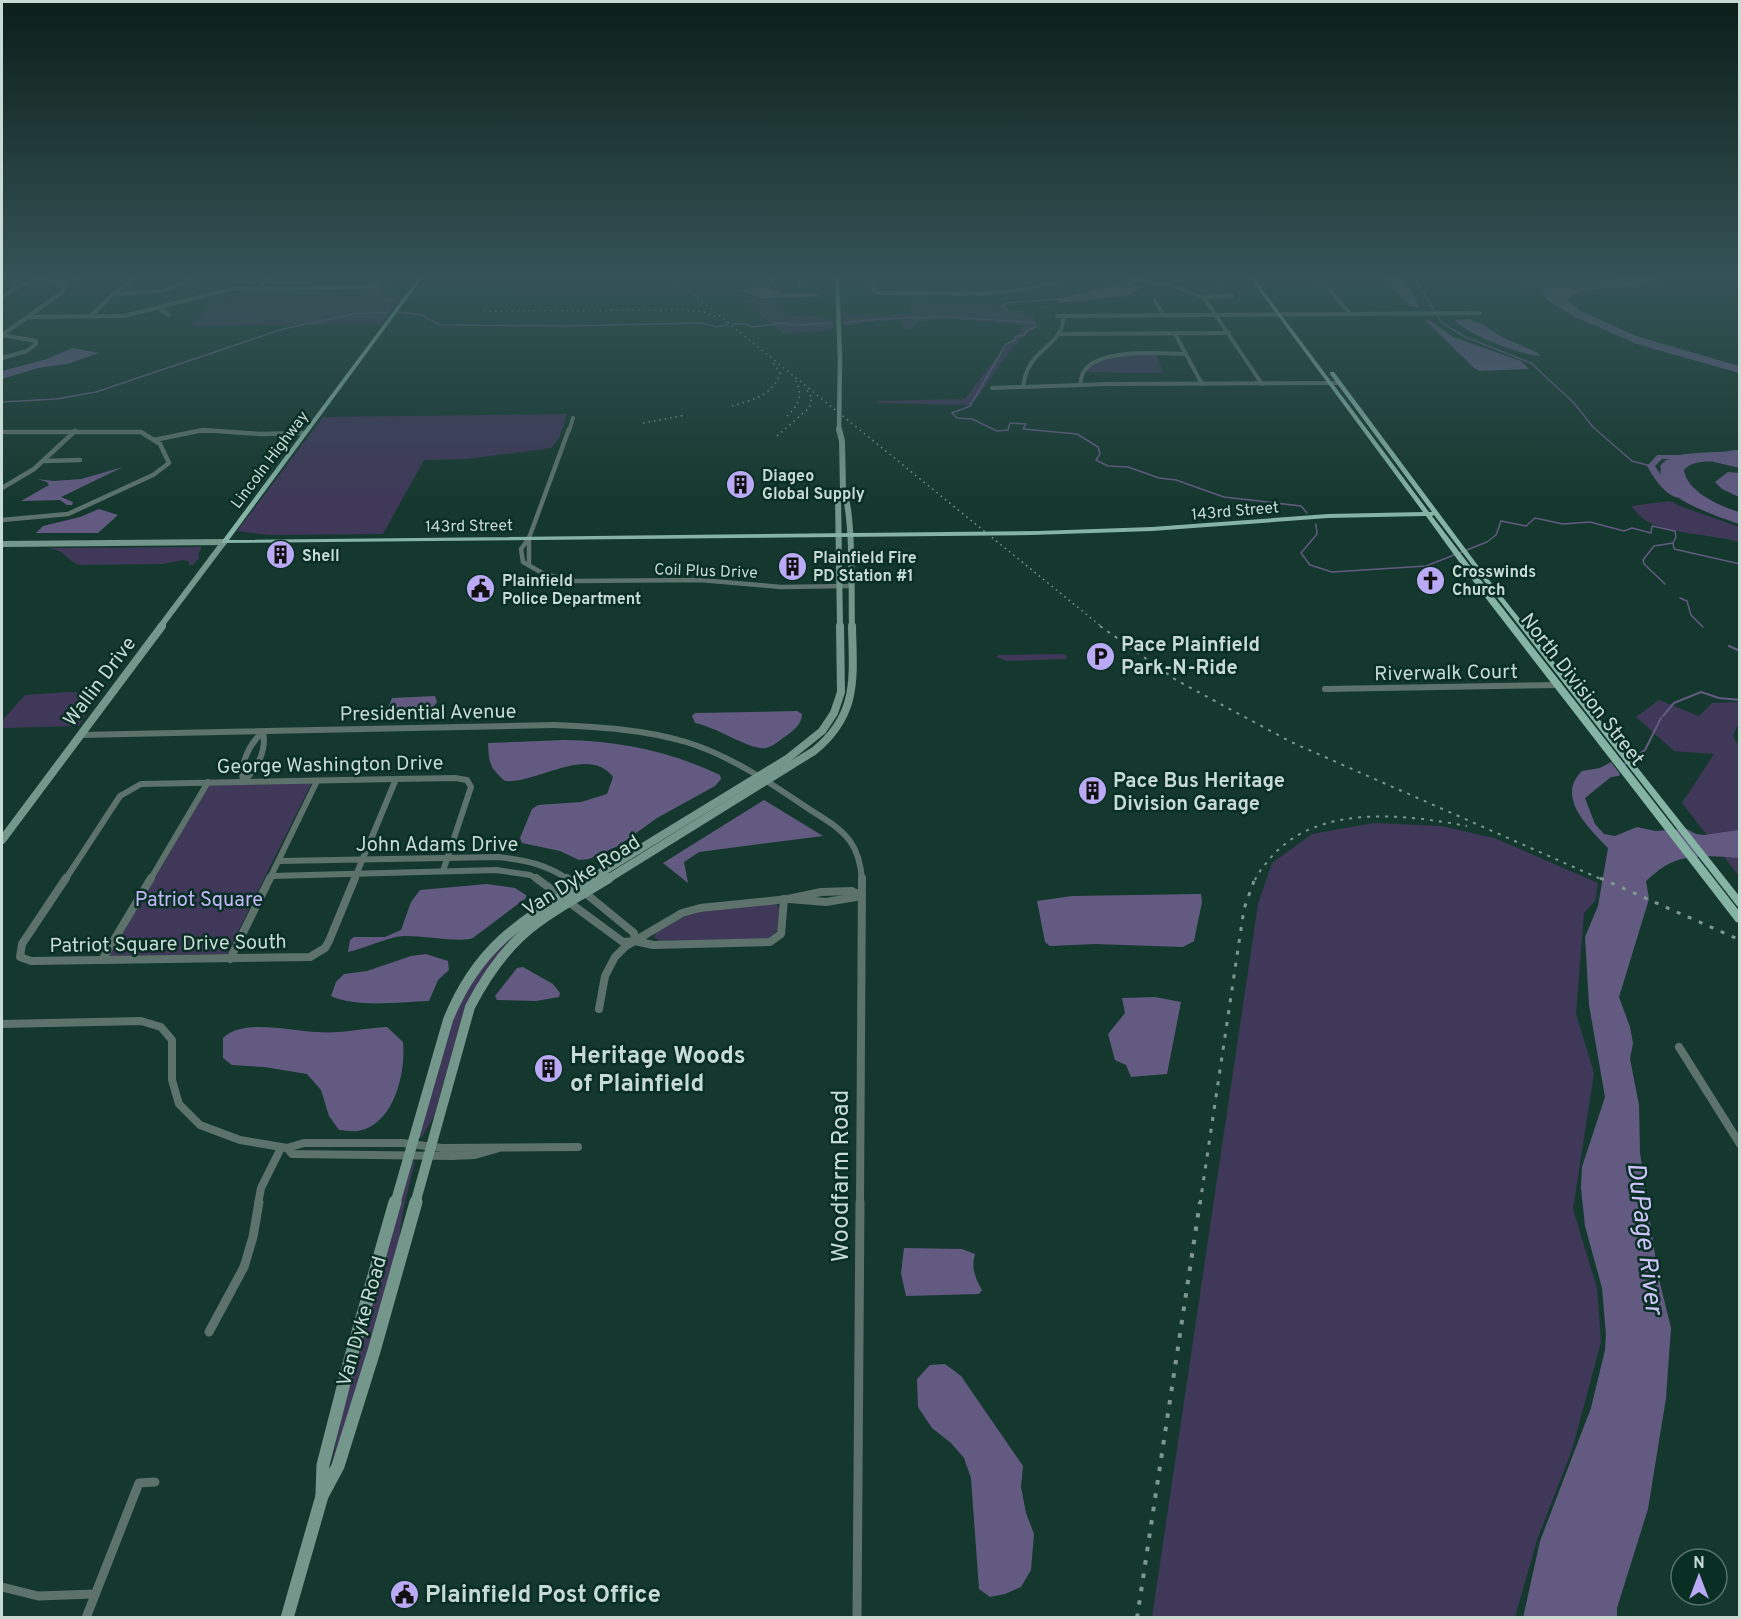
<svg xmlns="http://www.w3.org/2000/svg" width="1741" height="1619" font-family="Overpass,sans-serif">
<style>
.green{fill:#3f3859}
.water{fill:#635a82;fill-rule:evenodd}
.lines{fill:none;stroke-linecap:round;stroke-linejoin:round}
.stream-far1{stroke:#635a82;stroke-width:1.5}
.stream{stroke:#635a82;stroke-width:2}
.river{fill:#635a82;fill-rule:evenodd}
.street-far4{stroke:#5c726b;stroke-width:4}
.street-far3{stroke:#5c726b;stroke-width:4.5}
.street-far2{stroke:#5c726b;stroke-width:6}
.street-far1{stroke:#5c726b;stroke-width:8}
.street{stroke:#5c726b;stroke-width:9}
.secondary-far4{stroke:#74978b;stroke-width:4.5}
.secondary-far3{stroke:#74978b;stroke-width:6}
.secondary-far2{stroke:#74978b;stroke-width:8}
.secondary-far1{stroke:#74978b;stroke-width:10}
.secondary{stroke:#74978b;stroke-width:13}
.primary{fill:#85b3a4;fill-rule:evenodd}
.rail-far3{stroke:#7e9890;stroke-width:1.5;stroke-dasharray:1.5 4;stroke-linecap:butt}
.rail-far2{stroke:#7e9890;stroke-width:2;stroke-dasharray:3 6;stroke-linecap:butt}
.rail-far1{stroke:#7e9890;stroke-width:3;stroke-dasharray:4 8;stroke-linecap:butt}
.rail{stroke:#7e9890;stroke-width:4;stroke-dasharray:4.5 9;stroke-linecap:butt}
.labels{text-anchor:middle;stroke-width:5;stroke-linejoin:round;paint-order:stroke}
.far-street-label{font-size:16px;fill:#c7dad3;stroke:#092e24}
.far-poi-label{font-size:16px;font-weight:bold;fill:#c7dad3;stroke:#092e24;text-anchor:start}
.poi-label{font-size:20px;font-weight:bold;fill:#c7dad3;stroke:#092e24;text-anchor:start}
.street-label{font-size:20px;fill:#c7dad3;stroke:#092e24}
.park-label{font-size:20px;fill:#c4b7f9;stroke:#092e24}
.near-poi-label{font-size:24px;font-weight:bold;fill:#c7dad3;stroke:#092e24;text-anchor:start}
.near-street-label{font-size:24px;fill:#c7dad3;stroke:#092e24}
.near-water-label{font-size:26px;font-style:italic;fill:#cdc3f8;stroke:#092e24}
</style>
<rect width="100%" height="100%" fill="#15382e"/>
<!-- green -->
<g class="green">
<polygon points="1515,277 1637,277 1532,290"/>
<polygon points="374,286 388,298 400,298 381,324 189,326 211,305 234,299 364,299 369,287"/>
<polygon points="742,300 775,300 791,316 809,315 833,321 833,327 827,331 784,334"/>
<path d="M911 303 995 306 1004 311 1034 316 1036 327C1003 350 996 376 971 405L879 403 876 401 965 399 988 368 1025 325 945 318 917 322 912 329H905L899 319 883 322 878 320 849 326 844 325V315H875L887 317 890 314H914V311L909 309Z"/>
<path d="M1156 354 1163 373 1082 372C1099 352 1132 355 1156 354Z"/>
<polygon points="567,414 559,438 551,448 467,459 424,460 383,534 268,535 237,531 323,417"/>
<path d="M1670 501 1680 506 1739 527V542C1716 535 1661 533 1644 519 1639 516 1635 510 1631 506Z"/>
<path d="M202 547 198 555 199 558 193 565H189V562L184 560 163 564 80 565C64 560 68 550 47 548Z"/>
<polygon points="1059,654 1066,655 1067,659 1007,661 996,657 999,655"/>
<polygon points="67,692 97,693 79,726 2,728 2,721 25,695"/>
<polygon points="1659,700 1699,716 1712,703 1739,702 1739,727 1737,726 1733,736 1740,749 1739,876 1682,803 1714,754 1674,751 1636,717"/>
<polygon points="312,782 227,954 109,956 210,784"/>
<polygon points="1374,823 1441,826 1494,838 1598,883 1595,901 1584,913 1576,1014 1594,1073 1573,1209 1597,1288 1601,1342 1572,1450 1537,1540 1515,1617 1152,1617 1258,904 1272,863 1312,834"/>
<polygon points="775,903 779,908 777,931 768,939 659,941 654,937 656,933 681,918 698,912"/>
<polygon points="531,923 463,1014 434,1116 422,1137 417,1139 454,1013 490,953"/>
<polygon points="415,1161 403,1211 398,1246 367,1355 330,1472 353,1360 411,1163"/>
</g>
<!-- water -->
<g class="water">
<polygon points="774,277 777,277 769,288 782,294 821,294 816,297 761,298 739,290 765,285"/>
<polygon points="1383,277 1403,277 1419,306 1418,308 1410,306"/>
<path d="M1637 277H1662C1638 296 1589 280 1567 299L1579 310 1636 336 1739 366V373L1637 344 1575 317 1547 300 1543 294 1544 290 1551 287Z"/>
<path d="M1127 282 1140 287 1131 295C1109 298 1088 300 1066 302 1045 303 1019 321 999 306L1008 302 1062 298ZM1058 300 1060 302C1047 307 1014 318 1003 306L1010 303Z"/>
<path d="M1469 319 1484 325 1500 336 1538 353 1540 356C1522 355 1465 334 1455 320Z"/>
<polygon points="1429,320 1453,337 1521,361 1529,369 1480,371 1474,368 1426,321"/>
<polygon points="72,348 99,353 67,364 38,368 2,379 2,371 47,359"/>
<path d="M1734 450H1739V465C1724 463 1696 456 1684 470 1687 492 1720 506 1739 512V524C1719 517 1669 501 1661 479 1659 474 1662 471 1660 466 1673 448 1714 455 1734 450Z"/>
<polygon points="123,467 61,497 73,502 72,505 67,505 60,500 21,501 49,485 47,482 37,479 54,481 81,479"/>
<polygon points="1728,472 1739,473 1739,497 1722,489 1715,482"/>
<polygon points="99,509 118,515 98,533 36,533 43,526 80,517"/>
<polygon points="435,696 437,702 428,713 386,713 392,698"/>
<path d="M797 711 802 714C802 724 794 730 786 736 780 740 774 746 766 748 751 751 715 726 695 723L692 716 695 713Z"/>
<path d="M564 740C620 741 669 751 720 775L721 779 715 786 657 818 618 846 589 859 579 860 560 851 522 843 520 838 532 809 538 805 581 802 607 794 613 777C589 744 536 784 505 781 489 767 489 763 488 743Z"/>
<path d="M1611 762 1620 774 1619 776 1611 777 1585 798 1595 824 1604 834 1615 836 1637 827 1655 831 1687 829 1696 834 1704 835 1739 830V858C1717 856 1685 853 1665 866 1658 870 1652 876 1646 881L1649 899 1619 997 1630 1027 1633 1043 1630 1059 1639 1105 1640 1153 1658 1275 1671 1328 1666 1398 1648 1509 1617 1608V1617L1523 1618 1540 1541 1591 1408 1605 1350 1606 1335 1602 1288 1585 1226 1581 1188 1582 1167 1605 1097 1589 1005 1585 937 1598 906 1608 848C1589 828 1555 797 1582 771L1600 768Z"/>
<polygon points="764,800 823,836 699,852 684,862 688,883 663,863"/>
<path d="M487 884 515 888 526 895V898L473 938C461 943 421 935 403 936 384 938 367 948 348 952L350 940 354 937H385L401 930 411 902 420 890Z"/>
<polygon points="1201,894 1202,902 1194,941 1183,947 1095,944 1050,946 1045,942 1037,901 1072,896"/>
<path d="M426 954 448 961 449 970 438 980 429 1001C400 1002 356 1008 331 996L336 982 344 974 367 971 411 956Z"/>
<polygon points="523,967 553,984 560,993 559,997 536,1001 497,1000 495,996 517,968"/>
<polygon points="1155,997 1181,1002 1167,1074 1131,1077 1126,1065 1115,1060 1108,1034 1125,1013 1122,998"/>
<path d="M387 1027 403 1042C406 1073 394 1125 358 1131 352 1132 345 1130 339 1130L329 1116 321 1090 307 1074 264 1067 232 1065 223 1058V1038C243 1018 291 1031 317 1032 340 1034 364 1028 387 1027Z"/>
<path d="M904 1248 962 1249 975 1254C971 1267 975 1278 982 1290L979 1294 906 1296 901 1273Z"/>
<polygon points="945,1364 961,1376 1023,1466 1021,1487 1026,1513 1034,1534 1031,1570 1021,1587 1005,1594 990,1597 979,1589 971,1478 964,1458 951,1443 932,1428 918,1407 917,1379 930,1365"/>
</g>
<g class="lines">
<!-- stream-far1 -->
<g class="stream-far1">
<polyline points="1414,277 1441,322 1463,336 1531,363 1574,403 1593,427 1632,461 1651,466"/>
<polyline points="399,312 422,315 440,325 567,326 701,323 717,327 727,325"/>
<path d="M844 323C908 314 970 317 1034 323L1036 327 1027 330 1024 335 1016 336 1015 340 1006 344 970 406 952 413 957 418 972 419 997 431 1008 430 1010 423 1026 424 1023 429 1077 434 1098 447 1100 454 1096 460 1108 466 1128 467 1159 478 1176 480 1224 497 1301 506 1307 513"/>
<polyline points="734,324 746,324 752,327 784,323 795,325 832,323"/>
<polyline points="2,402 56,399 96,392 283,329 354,314 390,312"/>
<polyline points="1316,524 1317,534 1301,553 1310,565 1332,572 1426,566 1487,542 1496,535 1501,521 1526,526 1535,518 1563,524 1590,522 1624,531 1632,528 1651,533 1652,526 1675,531 1676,537 1673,543"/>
<polyline points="1673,543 1674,549 1740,564"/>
<polyline points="1665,584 1644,564 1643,560 1654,546 1673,543"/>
<polyline points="1680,598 1687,601 1691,615 1703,627"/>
</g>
<!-- stream -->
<g class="stream">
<polyline points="1729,646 1740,651"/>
<polyline points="1663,716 1674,703 1701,692 1719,698 1740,700"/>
<polyline points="1623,765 1645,750 1661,718"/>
</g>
<!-- river -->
<g class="river">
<path d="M1657 455H1694L1698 457 1694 459H1662L1655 466 1666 483 1684 494V498C1666 499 1655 479 1647 466Z"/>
<polygon points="1714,458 1740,463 1740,468 1714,462"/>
</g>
<!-- street-far4 -->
<g class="street-far4">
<path d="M873 277 874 291 878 293C936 292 1003 300 1059 280L1055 277"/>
<polyline points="1122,277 1171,285 1204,298 1262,384"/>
<polyline points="1218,277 1220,280"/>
<polyline points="1317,277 1350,313"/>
<polyline points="62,284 83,277"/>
<polyline points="800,285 804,277"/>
<polyline points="259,288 271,277"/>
<polyline points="113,294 163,291 196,277"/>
<polyline points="2,297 17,287 38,279"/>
<polyline points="1203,297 1232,296"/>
<polyline points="1155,301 1163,315"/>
<polyline points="160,309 169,315"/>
<polyline points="91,316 113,294 135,277"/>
<polyline points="1057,316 1480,313"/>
<polyline points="29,317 124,316 231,289 369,287 378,285 385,277"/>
<polyline points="1061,334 1229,333"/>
<polyline points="1175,334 1202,384"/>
<polyline points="2,335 64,291 65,287 62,285 35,277"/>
<polyline points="2,335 36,341 36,344 27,351 2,358"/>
<path d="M1080 385C1081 381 1081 375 1084 371 1100 348 1160 353 1185 354"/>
<path d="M1023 387C1024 379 1026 372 1030 365 1041 346 1065 340 1063 316"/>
<polyline points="992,388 1109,384 1339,383"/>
<polyline points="200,431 213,431"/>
<polyline points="569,431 573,418"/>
</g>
<!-- street-far3 -->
<g class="street-far3">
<polyline points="569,429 529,538 521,549 523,562 544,574 575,581 700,580 781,587 850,586"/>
<polyline points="2,432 141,432 160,444 169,463 153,475 68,514 2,520"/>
<polyline points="154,440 203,430 261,434 304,433"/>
<polyline points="44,461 80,460"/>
<polyline points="2,488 34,469 75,431"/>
<polyline points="529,538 529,563"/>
</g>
<!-- street-far2 -->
<g class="street-far2">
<polyline points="1325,689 1559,685"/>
<path d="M263 732C267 751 257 769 243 782 240 763 249 744 263 732Z"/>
<path d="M80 735 554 725C598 727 643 729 686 742 729 755 769 782 806 807 822 818 839 826 850 841 858 852 861 866 862 880"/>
<polyline points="396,779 455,778 467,780 471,787 443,871"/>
<path d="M279 861 498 857C525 860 546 864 569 880"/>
<polyline points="272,876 496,870 530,875 539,880"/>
<polyline points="65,880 120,796 141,784 396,779"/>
<polyline points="150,880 208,782"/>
<polyline points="269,880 317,781"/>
<polyline points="354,880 396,779"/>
</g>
<!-- street-far1 -->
<g class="street-far1">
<polyline points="66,878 22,944 20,957 31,961 310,957 325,948 329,941 355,878"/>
<polyline points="536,878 623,942 635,941 653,945 770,942 781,934 784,899"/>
<polyline points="567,878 634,933 635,941"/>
<polyline points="789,899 826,902 862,896"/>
<polyline points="230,959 270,878"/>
<polyline points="102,960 151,878"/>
<polyline points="599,1009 605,976 615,957 626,946 682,913 700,908 788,899 821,892 852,891 862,896"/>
<polyline points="2,1024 141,1021 161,1027 172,1040 172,1080 179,1104 200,1125 240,1140 287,1148 304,1143 402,1143 442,1148 578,1147"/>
<polyline points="1679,1047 1740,1144"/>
<polyline points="287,1148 292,1154 452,1156 475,1155 496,1149"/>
<polyline points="258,1204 261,1188 281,1148"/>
<polyline points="860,1204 862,878"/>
</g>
<!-- street -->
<g class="street">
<polyline points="209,1332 244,1267 253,1237 259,1202"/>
<polyline points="2,1587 38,1596 95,1594"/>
<polyline points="86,1618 139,1483 155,1482"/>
<polyline points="857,1618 860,1202"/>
</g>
<!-- secondary-far4 -->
<polyline class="secondary-far4" points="837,277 840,358 839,431"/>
<!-- secondary-far3 -->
<g class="secondary-far3">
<path d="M839 429 842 441 843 490C854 512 851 599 852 627"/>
<polyline points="2,544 224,542"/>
<polyline points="160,627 224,542"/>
<polyline points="840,627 838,496 843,490"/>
</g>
<!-- secondary-far2 -->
<g class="secondary-far2">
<polyline points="2,840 162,626"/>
<polyline points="589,880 787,759 822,731 834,713 841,692 840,626"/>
<path d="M606 880 814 751C859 714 853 678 852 626"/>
</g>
<!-- secondary-far1 -->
<g class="secondary-far1">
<path d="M395 1204 448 1020C479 943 525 919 592 878"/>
<path d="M415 1204 470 1007C486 976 508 944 537 923 559 906 585 893 609 878"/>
</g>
<!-- secondary -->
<g class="secondary">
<polyline points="322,1494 323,1465 350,1360 395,1202"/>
<polyline points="287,1618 322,1496 338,1466 374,1351 416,1202"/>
</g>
<!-- primary -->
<polygon class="primary" points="419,277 423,277 229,540 1039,531 1152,527 1328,514 1423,512 1249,277 1253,277 1429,512 1432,512 1330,374 1330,372 1334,372 1482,571 1740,897 1740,907 1737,906 1478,573 1434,515 1432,516 1487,588 1740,912 1740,923 1736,922 1481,592 1426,516 1328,518 1152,531 1031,535 222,543 222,541"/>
<!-- rail-far3 -->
<g class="rail-far3">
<polyline points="672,277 1102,627"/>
<polyline points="484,311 683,310 704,312 717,317"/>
<path d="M732 406C752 400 774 395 780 373L773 362"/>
<path d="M787 416C799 405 803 396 796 381"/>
<polyline points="643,423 686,415"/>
<polyline points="777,436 809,408 812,398 805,387"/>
</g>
<!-- rail-far2 -->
<g class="rail-far2">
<polyline points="1100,626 1176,680 1291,742 1603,880"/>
<path d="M1255 880C1258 873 1263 867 1268 861 1314 803 1403 814 1467 826"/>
</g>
<!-- rail-far1 -->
<g class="rail-far1">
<polyline points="1600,878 1740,940"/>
<polyline points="1200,1204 1244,909 1255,878"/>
</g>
<!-- rail -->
<polyline class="rail" points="1137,1618 1200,1202"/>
</g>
<!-- sky -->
<linearGradient id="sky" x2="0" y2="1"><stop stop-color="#0c1f19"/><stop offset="0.55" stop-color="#355357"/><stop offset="1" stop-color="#355357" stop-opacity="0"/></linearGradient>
<rect width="1741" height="504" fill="url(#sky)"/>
<!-- icons -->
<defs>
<symbol id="building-disc" viewBox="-11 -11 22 22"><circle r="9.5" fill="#baaaf6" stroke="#092e24"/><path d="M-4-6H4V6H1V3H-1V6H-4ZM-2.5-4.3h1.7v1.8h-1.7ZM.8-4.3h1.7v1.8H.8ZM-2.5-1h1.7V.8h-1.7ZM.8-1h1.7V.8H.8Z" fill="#111"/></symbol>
<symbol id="church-disc" viewBox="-11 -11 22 22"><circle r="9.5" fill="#baaaf6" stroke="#092e24"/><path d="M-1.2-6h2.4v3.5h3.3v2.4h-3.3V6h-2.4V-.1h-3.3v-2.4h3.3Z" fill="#111"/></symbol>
<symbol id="civic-disc" viewBox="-11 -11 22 22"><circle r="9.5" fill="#baaaf6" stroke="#092e24"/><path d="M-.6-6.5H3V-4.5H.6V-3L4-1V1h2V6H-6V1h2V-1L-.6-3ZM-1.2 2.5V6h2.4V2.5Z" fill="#111"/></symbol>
<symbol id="parking-disc" viewBox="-11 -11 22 22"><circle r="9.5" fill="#baaaf6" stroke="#092e24"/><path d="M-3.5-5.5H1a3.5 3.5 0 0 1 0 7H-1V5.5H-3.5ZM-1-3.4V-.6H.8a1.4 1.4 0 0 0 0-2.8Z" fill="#111"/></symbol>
</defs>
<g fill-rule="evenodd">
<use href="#building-disc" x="724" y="468" width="33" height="33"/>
<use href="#building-disc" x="264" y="538" width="33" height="33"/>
<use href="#building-disc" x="776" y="550" width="33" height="33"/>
<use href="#church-disc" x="1414" y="564" width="33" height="33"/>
<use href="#civic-disc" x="464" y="572" width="33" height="33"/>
<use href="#parking-disc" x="1084" y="640" width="33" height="33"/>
<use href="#building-disc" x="1076" y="774" width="33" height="33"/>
<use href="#building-disc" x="532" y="1052" width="33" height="33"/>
<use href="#civic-disc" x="388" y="1578" width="33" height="33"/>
</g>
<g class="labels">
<!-- far-street labels -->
<g class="far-street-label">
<text transform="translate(269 459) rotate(-53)" y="6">Lincoln Highway</text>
<text transform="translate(1235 510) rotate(-5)" y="6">143rd Street</text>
<text transform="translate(469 525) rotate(-1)" y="6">143rd Street</text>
<text transform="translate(706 570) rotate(2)" y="6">Coil Plus Drive</text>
</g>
<!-- far-poi labels -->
<g class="far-poi-label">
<text x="762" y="481">Diageo<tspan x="762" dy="18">Global Supply</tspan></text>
<text x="302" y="561">Shell</text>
<text x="813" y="563">Plainfield Fire<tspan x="813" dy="18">PD Station #1</tspan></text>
<text x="1452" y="577">Crosswinds<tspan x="1452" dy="18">Church</tspan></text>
<text x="502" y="586">Plainfield<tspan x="502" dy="18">Police Department</tspan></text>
</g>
<!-- poi labels -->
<g class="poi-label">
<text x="1121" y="651">Pace Plainfield<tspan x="1121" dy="23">Park-N-Ride</tspan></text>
<text x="1113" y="787">Pace Bus Heritage<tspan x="1113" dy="23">Division Garage</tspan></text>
</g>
<!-- street labels -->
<g class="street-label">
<text transform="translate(1446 672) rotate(-1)" y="7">Riverwalk Court</text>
<text transform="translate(99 681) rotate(-53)" y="7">Wallin Drive</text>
<text transform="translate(1583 689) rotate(52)" y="7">North Division Street</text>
<text transform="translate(428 712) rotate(-1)" y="7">Presidential Avenue</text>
<text transform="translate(330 764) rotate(-1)" y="7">George Washington Drive</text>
<text x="437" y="851">John Adams Drive</text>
<text transform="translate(581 875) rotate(-32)" y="7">Van Dyke Road</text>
<text transform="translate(168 943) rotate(-1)" y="7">Patriot Square Drive South</text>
<text transform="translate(361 1321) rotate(-74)" y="7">Van Dyke Road</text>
</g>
<!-- park labels -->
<g class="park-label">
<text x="199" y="906">Patriot Square</text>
</g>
<!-- near-poi labels -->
<g class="near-poi-label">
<text x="570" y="1063">Heritage Woods<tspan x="570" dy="28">of Plainfield</tspan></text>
<text x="425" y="1602">Plainfield Post Office</text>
</g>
<!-- near-street labels -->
<g class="near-street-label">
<text transform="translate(840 1176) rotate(-90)" y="8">Woodfarm Road</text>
</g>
<!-- near-water labels -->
<g class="near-water-label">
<text transform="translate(1646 1238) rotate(83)" y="9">DuPage River</text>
</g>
</g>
<!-- border -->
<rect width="1741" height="1619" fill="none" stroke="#c7dad3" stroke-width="6"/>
<!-- north arrow -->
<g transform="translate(1699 1577)"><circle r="28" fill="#092e24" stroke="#55736a" stroke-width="1.5"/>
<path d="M0-4.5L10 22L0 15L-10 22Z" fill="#baaaf6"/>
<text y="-9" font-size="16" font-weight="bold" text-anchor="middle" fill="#c7dad3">N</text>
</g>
</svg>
